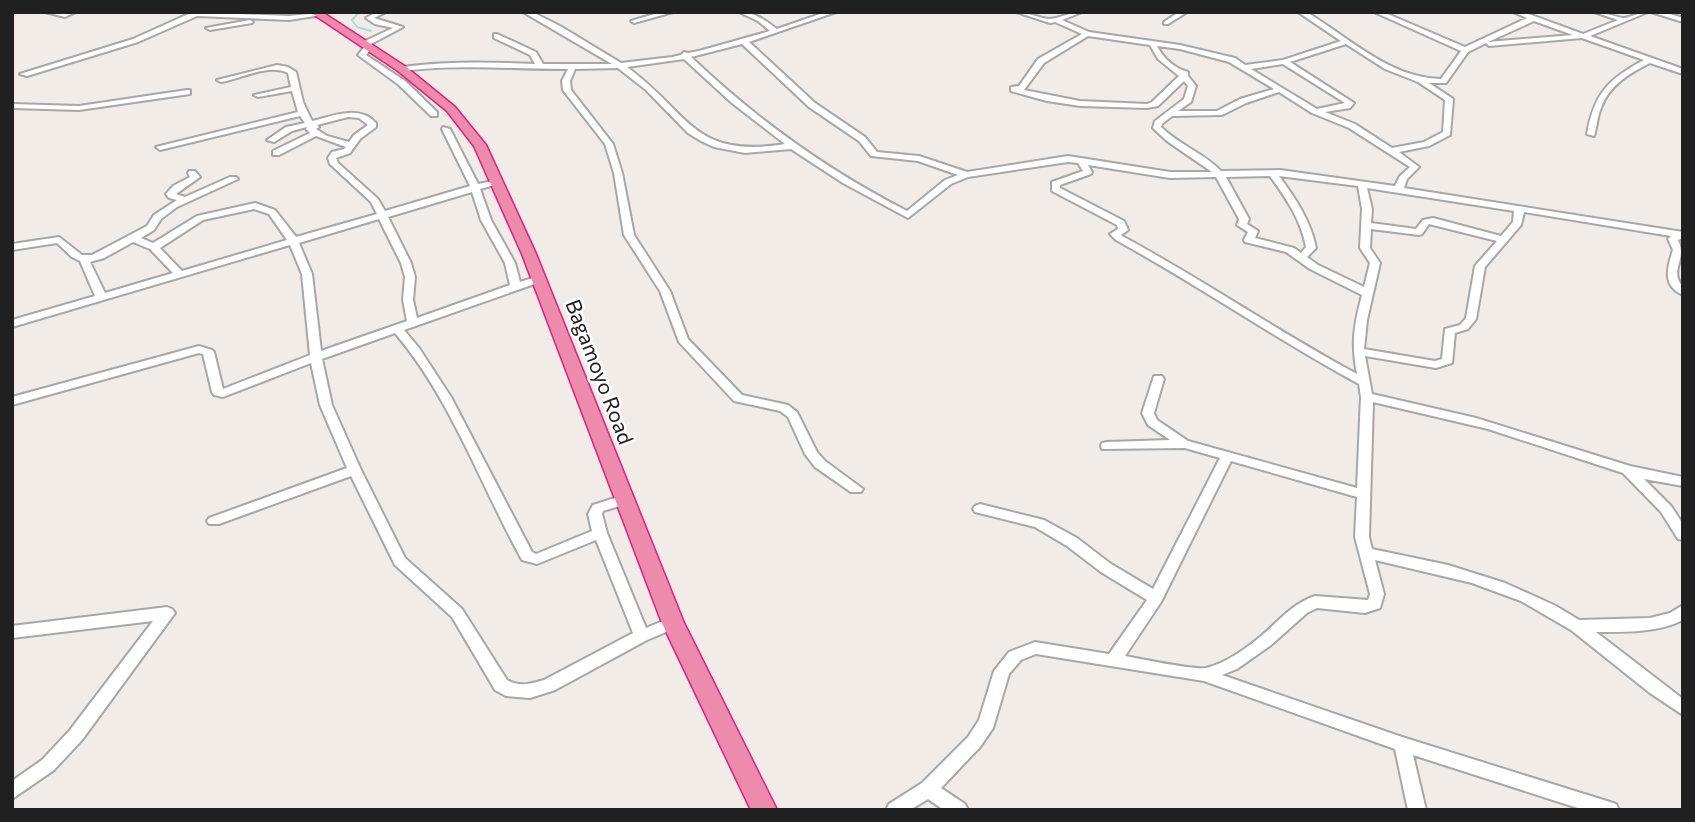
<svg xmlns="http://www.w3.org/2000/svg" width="1695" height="822" font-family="Commissioner,sans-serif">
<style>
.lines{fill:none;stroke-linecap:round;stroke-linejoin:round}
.stream{stroke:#a5dce1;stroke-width:2}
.minor-casing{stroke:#a7a7a7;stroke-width:4}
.highway-casing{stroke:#e41e7f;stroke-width:3}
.minor{fill:#fff;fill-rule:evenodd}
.highway{fill:#ec8bab;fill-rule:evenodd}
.labels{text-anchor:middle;stroke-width:5;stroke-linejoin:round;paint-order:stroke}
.street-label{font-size:21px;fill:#202020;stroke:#fff}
</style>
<rect width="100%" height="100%" fill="#f1ece7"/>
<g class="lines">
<!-- stream -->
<polyline class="stream" points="359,12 352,20 357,27 371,31"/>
<defs>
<g id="minor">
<polygon points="45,12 76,12 65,17"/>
<polygon points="193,12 289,16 319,13 322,15 289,20 197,16 138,42 27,76 20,74 133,39"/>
<polygon points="377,12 386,12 374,18 403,27 371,44 373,46 366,55 405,81 437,112 437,116 431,116 399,85 358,55 365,46 362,44 363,42 393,28 375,24 366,18"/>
<path d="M523 12H532L560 26 621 63 672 57 681 55 684 52 688 53 699 51 770 31 758 21 739 12C754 12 765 20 777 29L826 12H836L749 42 815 103 865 137 877 152 919 156 967 172 1068 156 1170 172H1212L1167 141 1153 128 1155 121 1184 99 1188 86 1184 81 1158 106 1147 108 1080 106 1047 101 1011 91V87L1019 86 1038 59 1082 34 1055 22 1050 23 1016 12C1028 12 1038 18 1049 19 1058 19 1070 12 1082 12L1062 20 1089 32 1180 45 1235 58 1245 65 1283 60 1341 41 1298 12H1306C1349 37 1389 78 1441 79L1461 51 1374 12H1383L1465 47 1527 18 1513 12H1523L1583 34 1618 20 1594 12C1604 12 1618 18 1624 18 1632 17 1639 12 1648 12L1590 36 1683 69V74L1650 63C1630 73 1609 85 1601 108 1597 117 1597 127 1594 136L1587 134C1594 94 1608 79 1644 60L1582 38 1489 46 1486 43 1468 52 1446 83H1429L1453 99 1450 135 1429 146 1399 152 1419 167 1407 179 1404 188 1683 232V238L1678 240C1688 260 1668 269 1683 287V295C1662 286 1667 268 1673 250L1668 239 1671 236 1524 212 1521 225 1485 267 1476 319 1468 329 1455 333 1452 363 1436 368 1365 356 1372 394 1476 418 1630 466 1683 477V486L1644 479 1671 506 1683 524V540L1678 539 1661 512 1623 473 1488 429 1373 402 1369 537 1372 549 1448 565 1505 583 1556 606 1579 620 1650 618 1670 613 1683 605V620C1657 633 1624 632 1596 632L1683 699V715L1650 693 1571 630 1521 601 1472 583 1375 560 1384 594 1380 608 1365 613 1317 608 1307 613 1271 645 1237 669 1222 675 1402 737 1610 802 1616 804 1619 810H1584L1413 755 1426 810H1408L1395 749 1204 681 1036 654 1021 660 1009 674 993 728 980 747 941 788 965 804 968 810H944L928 799 910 810H886L889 804 922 783 968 737 979 720 994 671 1009 652 1035 642 1109 654 1147 600 1101 572 1067 546 1035 527 975 512 973 509 975 506 980 504 1044 520 1077 538 1111 564 1153 589 1220 458 1185 448 1102 449 1101 446 1102 443 1107 442 1170 440 1148 425 1142 413 1154 376H1162L1164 379 1154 413 1157 420 1188 441 1357 488 1361 397 1359 384C1276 339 1198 285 1116 240L1110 234 1118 229 1117 225 1052 191V182L1083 171 1078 163 1068 162 968 177 951 184 908 218 843 183 791 149 745 153 714 147 701 141 688 133 646 90 618 68 575 69 570 81 571 90 613 144 622 173 634 235 670 291 688 339 742 395 788 405 797 412 817 452 825 461 863 489 861 492H851L815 467 805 454 788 417 780 411 734 401 679 342 660 291 624 235 614 173 605 144 563 90 562 81 568 69C512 69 458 64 402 71L398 69 402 67C447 61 491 62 535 64L530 55 494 38V34H497L536 52 543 64H612ZM1534 21 1573 35 1488 42ZM1088 36 1150 45 1158 59 1179 76 1152 102 1147 104 1080 101 1024 90 1044 63ZM742 44 809 107 859 141 871 156 918 161 958 175 945 180 907 211C827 170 756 119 691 57ZM1346 44 1385 69 1418 82 1445 100 1443 132 1424 142 1392 148 1355 124 1325 112 1350 108 1354 103 1290 62ZM1157 46 1180 49 1229 62 1274 89 1240 99 1217 111H1178L1191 102 1196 86 1188 76V72C1175 69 1163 58 1157 46ZM684 59 732 103 785 144C692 159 690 113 627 67ZM1283 64 1345 103 1317 109 1251 69ZM1279 92 1312 113 1349 128 1410 167 1400 176 1395 186 1280 170 1221 171C1204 153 1179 145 1161 127L1162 124 1172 116 1222 115 1246 103ZM1088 165 1170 178 1216 177 1239 219 1237 225 1248 232 1244 240 1245 242 1286 252 1310 269 1362 295C1354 325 1351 343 1357 374 1277 331 1202 279 1122 236L1121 235 1128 230 1124 221 1060 188V185L1091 174 1092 172ZM1270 176C1286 198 1301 220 1306 247L1301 253 1294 248 1255 238 1258 231 1247 224 1249 219 1226 177ZM1279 176 1358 186 1362 209 1360 248 1370 263 1364 287 1318 265 1307 257 1316 248C1311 221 1295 198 1279 176ZM1367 188 1514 211 1513 222 1501 236 1433 218 1423 220 1416 229 1371 223 1372 209ZM1429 224 1497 241 1475 266 1466 318 1460 325 1445 329 1442 359 1435 361 1364 349 1367 320 1380 263 1370 248 1371 229 1419 235 1422 234ZM1231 461 1357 497 1355 537 1370 594 1368 600 1315 596C1296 602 1281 618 1267 631 1250 646 1227 663 1206 668 1193 670 1141 659 1125 656L1161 602Z"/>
<polygon points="661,12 673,12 634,23 631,21"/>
<polygon points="1179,12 1187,12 1168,24 1164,24 1164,22"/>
<polygon points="1651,12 1663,12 1683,18 1683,22"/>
<polygon points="250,20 253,22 252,23 210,30 206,28"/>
<path d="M277 65 288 67 296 72 303 102 312 121C333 116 359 104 376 123V127L360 139 350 153 336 158 338 163 378 199 385 211 470 186 442 129 443 127 450 129 478 184 498 180V184L480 189 491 220 515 263 520 282 539 276 544 279 543 281 404 330 419 348 451 397 532 552 536 554 592 531 588 514 593 505 624 495 629 497 631 500 629 503 603 511 602 514 607 533 646 628 673 617 678 619 681 623 678 627 647 640 555 690 530 698 506 696 495 690 452 617 395 565 351 476 219 524H209L207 521 209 518 347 468 320 405 311 363 223 397 214 395 212 392 203 354 199 353 12 405V397L199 346 212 350 214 352 223 389 310 355 302 274 290 245 12 327V320L95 296 80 261 72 257 57 243 12 250V244L59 237 82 255H92L147 226 154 215 177 200 169 198 166 194 173 186 190 177 188 173 189 171H195L200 177 176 194 185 197 230 177H236L238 179 177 207 161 219 154 230 141 238 153 243 197 216 255 203 275 210 296 237 377 214 371 202 330 164 328 158 332 152 344 149 346 147 316 136 279 155H273V151L310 133 306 129 307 127 292 131 274 142 267 140 286 127 305 123 300 116 160 150 156 147 298 112 292 91 258 97 254 95 291 87 288 73C268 63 242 79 221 82L217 80ZM348 117 359 118 368 125 354 135 349 142 327 136 316 129 319 127 317 125ZM472 192 481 220 505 263 510 285 417 318 413 300 415 277 411 263 388 217ZM254 209 269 214 287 240 182 271 160 248 203 220ZM379 219 401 263 405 277 403 300 407 321 321 351 312 274 299 243ZM133 242 150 249 173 273 105 293 90 262 104 258ZM395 333C451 399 480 484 522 560L537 564 596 540 633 633 544 680C531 684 519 687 507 680L462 609 405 558 361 470 332 405 322 359Z"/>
<polygon points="187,90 190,90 190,94 79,110 12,108 12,104 79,106"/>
<polygon points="167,607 172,609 175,613 172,617 82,740 54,770 12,799 12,781 42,760 70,730 153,621 12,638 12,626"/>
</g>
<polygon id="highway" points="310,12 322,12 406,67 455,107 486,145 536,254 684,623 777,810 751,810 662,623 522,254 474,146 447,111 398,71"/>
</defs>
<!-- minor casing -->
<use href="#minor" class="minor-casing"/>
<!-- highway casing -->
<use href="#highway" class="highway-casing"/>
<!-- minor -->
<use href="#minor" class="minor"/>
<!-- highway -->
<use href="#highway" class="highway"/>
</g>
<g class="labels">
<!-- street labels -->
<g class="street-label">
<text transform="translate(599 372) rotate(69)" y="7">Bagamoyo Road</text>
</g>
</g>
<!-- border -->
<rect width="1695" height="822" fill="none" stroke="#202020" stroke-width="28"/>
</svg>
